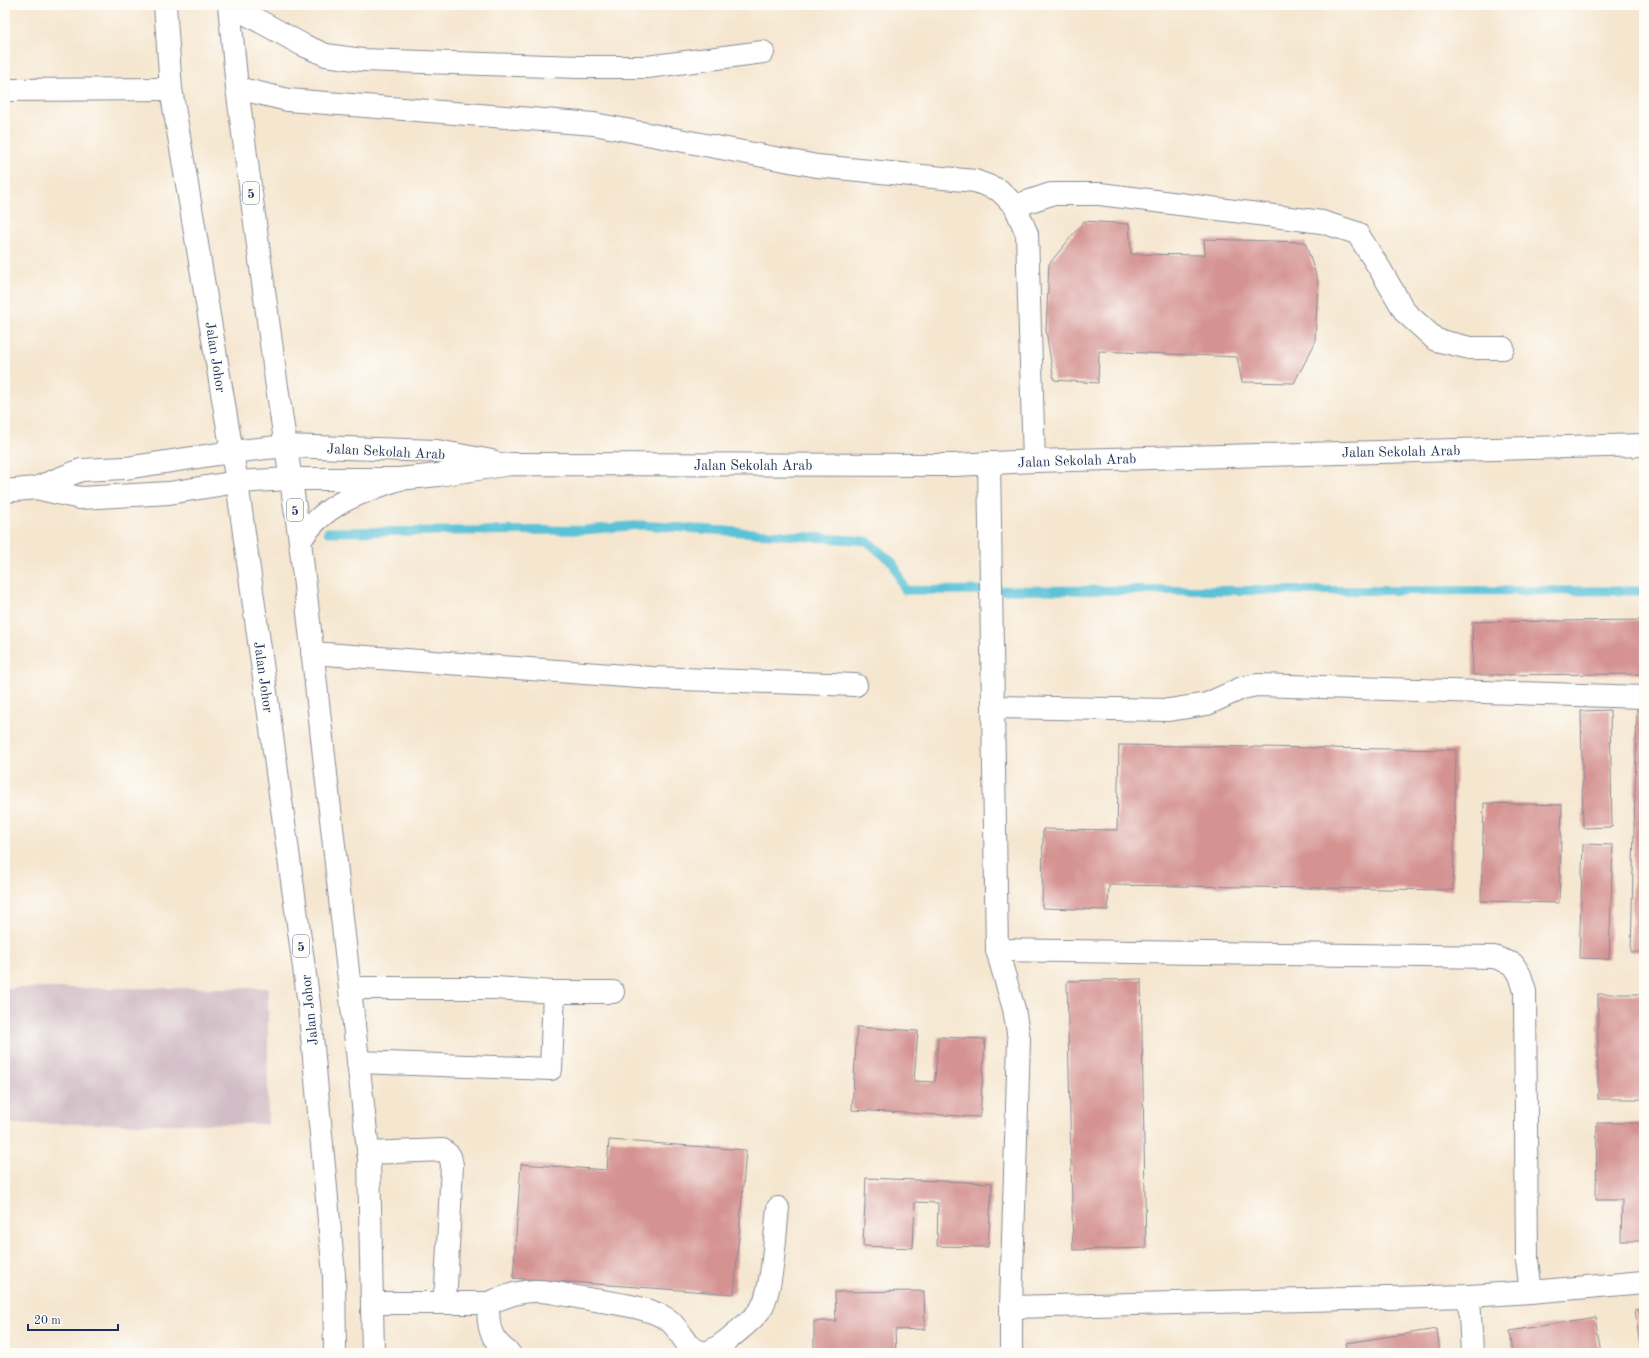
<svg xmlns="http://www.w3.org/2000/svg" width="1649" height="1358" font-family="'Old Standard TT',serif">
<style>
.industrial{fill:#d2bdc6}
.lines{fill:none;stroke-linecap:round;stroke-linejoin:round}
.stream{stroke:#5bc2d8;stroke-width:9}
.building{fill:#d49291}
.minor-casing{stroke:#888a96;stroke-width:24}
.major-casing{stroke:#888a96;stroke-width:24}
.highway-casing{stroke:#888a96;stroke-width:24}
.minor{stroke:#fff;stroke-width:22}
.major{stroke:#fff;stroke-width:22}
.highway{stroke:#fff;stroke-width:22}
.labels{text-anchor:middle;stroke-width:3;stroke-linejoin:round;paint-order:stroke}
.shield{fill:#fdfcf7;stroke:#5f6c8c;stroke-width:1}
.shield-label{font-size:13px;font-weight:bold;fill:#1b2f5e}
.street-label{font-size:14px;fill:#1b2f5e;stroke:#fdfcf7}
</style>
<rect width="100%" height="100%" fill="#fdfcf7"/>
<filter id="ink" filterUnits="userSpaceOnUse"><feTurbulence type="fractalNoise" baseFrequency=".025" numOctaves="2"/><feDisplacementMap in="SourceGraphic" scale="8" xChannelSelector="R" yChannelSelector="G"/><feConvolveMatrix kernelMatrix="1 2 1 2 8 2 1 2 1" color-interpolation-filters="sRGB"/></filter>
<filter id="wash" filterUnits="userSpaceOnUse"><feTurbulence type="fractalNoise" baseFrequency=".012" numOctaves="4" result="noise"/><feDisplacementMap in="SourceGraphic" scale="16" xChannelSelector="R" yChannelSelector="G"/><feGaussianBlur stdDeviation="0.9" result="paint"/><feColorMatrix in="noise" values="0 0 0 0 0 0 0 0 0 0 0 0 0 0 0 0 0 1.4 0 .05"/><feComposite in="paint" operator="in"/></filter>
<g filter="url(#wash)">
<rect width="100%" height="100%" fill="#f5e6cf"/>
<!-- industrial -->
<rect class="industrial" x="5" y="988" width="263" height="136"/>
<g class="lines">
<!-- stream -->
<polyline class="stream" points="328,532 585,530 641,525 867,541 893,563 905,590 1644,591"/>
</g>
<g id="blocks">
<!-- building -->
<g class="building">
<polygon points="1084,221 1129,224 1131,254 1205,255 1204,239 1305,242 1318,281 1315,343 1294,383 1242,382 1237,357 1099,351 1098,383 1054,380 1046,331 1049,264"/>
<polygon points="1644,620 1644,674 1473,675 1472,622"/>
<polygon points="1637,709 1644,709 1644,952 1631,952"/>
<polygon points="1610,710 1612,827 1583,828 1581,711"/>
<polygon points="1119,745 1456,750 1453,890 1109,885 1108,910 1042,908 1043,829 1117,830"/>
<polygon points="1484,803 1562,805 1559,903 1481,901"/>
<polygon points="1583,844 1613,845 1609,959 1579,958"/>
<polygon points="1141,979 1146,1248 1073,1250 1067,981"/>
<rect x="1598" y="994" width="46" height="105"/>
<polygon points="857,1027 918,1031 914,1081 935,1082 938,1037 985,1039 980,1117 852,1110"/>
<polygon points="1597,1123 1644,1123 1644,1241 1621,1241 1622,1200 1596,1200"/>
<polygon points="609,1140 746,1150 734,1294 513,1278 521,1164 607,1170"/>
<polygon points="866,1178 992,1183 988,1247 937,1246 938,1203 915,1202 913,1248 863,1246"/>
<polygon points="924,1291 925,1329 895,1330 896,1353 814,1353 814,1321 836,1321 835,1292"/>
<polygon points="1644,1309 1644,1353 1641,1353 1635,1310"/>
<polygon points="1595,1317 1601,1353 1513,1353 1510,1331"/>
<polygon points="1437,1329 1440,1353 1348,1353 1346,1343"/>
</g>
</g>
</g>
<g filter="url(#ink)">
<use href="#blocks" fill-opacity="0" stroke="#888a96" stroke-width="1"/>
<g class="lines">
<defs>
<g id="minor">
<polyline points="230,5 303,45 326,55 362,60 579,67 647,67 763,52"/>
<polyline points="237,88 288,100 594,124 817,166 975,181 999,190 1015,206 1027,234 1034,461"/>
<polyline points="5,90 171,89"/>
<polyline points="1015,206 1051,194 1100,194 1322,222 1357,233 1380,269 1405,312 1436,340 1470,348 1503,348"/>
<polyline points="989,463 997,950 1014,1009 1019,1039 1011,1307 1011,1353"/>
<polyline points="36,488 80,498 169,493 237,482"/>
<polyline points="5,491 36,488 81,470 126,468 231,452"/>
<polyline points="312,653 652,678 856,685"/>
<polyline points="993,707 1169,710 1207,704 1242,688 1257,685 1644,697"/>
<polyline points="997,950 1494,957 1513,964 1520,975 1525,991 1527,1260 1531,1292"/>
<polyline points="350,988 495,988 554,992 613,992"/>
<polyline points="358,1062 551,1069 554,992"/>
<polyline points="368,1153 443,1150 450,1156 452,1165 446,1287 443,1302"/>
<polyline points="1469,1296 1472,1353"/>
<path d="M372 1303H488C488 1326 489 1339 509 1353"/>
<path d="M488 1303C505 1297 520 1290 538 1291 550 1291 564 1295 577 1297 602 1302 646 1305 667 1319 681 1328 683 1348 701 1352 711 1354 722 1344 730 1338 740 1329 755 1319 762 1307 773 1286 775 1233 778 1208"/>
<polyline points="1011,1307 1469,1296 1531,1292 1644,1282"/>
</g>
<g id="major">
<polyline points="231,452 285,446 437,451 492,461"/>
<polyline points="237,482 290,479 399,479 438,475 511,464 955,465 1034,461 1644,445"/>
</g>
<g id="highway">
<polyline points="165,5 171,89 237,482 309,1004 334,1275 335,1353"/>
<polyline points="229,5 237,88 276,380 300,541 369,1159 373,1353"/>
<path d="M300 541C323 504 359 493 399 479"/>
</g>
</defs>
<!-- minor casing -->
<use href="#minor" class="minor-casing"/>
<!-- major casing -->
<use href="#major" class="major-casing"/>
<!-- highway casing -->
<use href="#highway" class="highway-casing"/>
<!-- minor -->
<use href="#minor" class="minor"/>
<!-- major -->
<use href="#major" class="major"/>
<!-- highway -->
<use href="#highway" class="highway"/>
</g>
</g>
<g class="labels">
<!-- shield labels -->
<g class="shield">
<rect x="243" y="182" width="16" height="22" rx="3"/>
<rect x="287" y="499" width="16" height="22" rx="3"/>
<rect x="293" y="935" width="16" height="22" rx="3"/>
</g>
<g class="shield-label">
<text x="251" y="198">5</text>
<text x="295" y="515">5</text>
<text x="301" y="951">5</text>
</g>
<!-- street labels -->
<g class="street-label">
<text transform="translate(216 357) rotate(81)" y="5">Jalan Johor</text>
<text transform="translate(386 451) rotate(3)" y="5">Jalan Sekolah Arab</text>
<text transform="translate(1401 451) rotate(-1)" y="5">Jalan Sekolah Arab</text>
<text transform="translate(1077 460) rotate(-2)" y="5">Jalan Sekolah Arab</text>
<text x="753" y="470">Jalan Sekolah Arab</text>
<text transform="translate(264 677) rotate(82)" y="5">Jalan Johor</text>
<text transform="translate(309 1010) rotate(-96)" y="5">Jalan Johor</text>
</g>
</g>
<!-- margin -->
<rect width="1649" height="1358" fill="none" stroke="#fdfcf7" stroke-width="20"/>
<!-- scale -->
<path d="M28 1324v6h90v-6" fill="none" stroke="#1b2f5e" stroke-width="2"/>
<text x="34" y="1324" font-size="12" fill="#1b2f5e" stroke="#fdfcf7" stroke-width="3" paint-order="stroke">20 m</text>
</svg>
